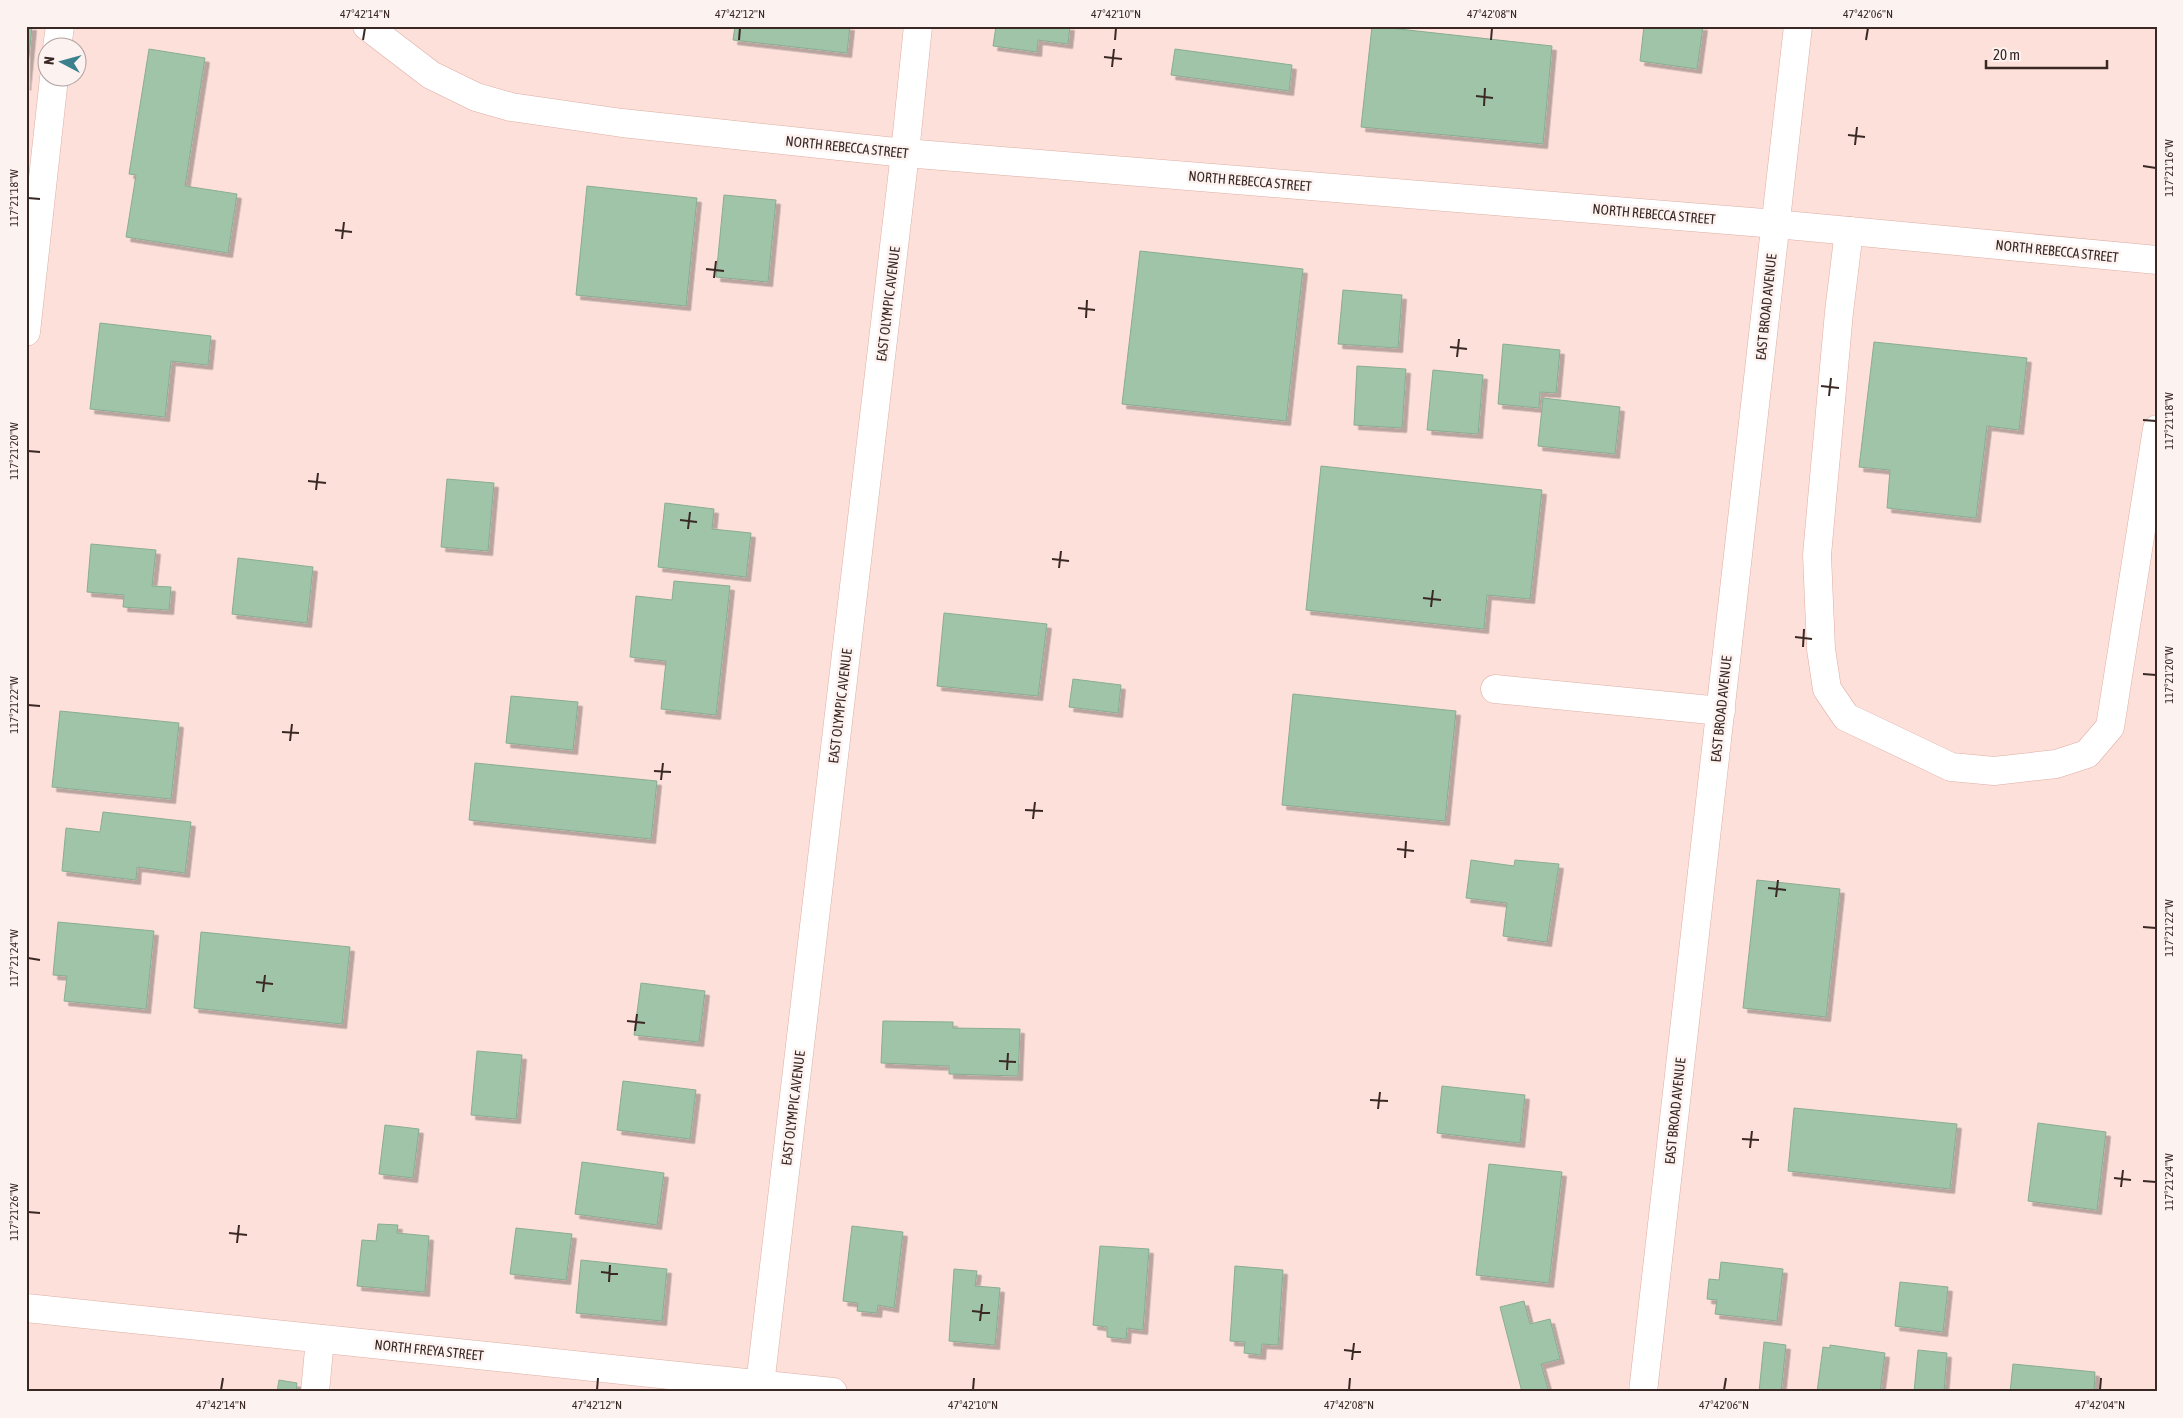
<svg xmlns="http://www.w3.org/2000/svg" width="2183" height="1418" font-family="'Asap Condensed',sans-serif">
<style>
.building{fill:#9fc4a8;stroke:#89ad92;filter:url(#shadow)}
.lines{fill:none;stroke-linecap:round;stroke-linejoin:round}
.minor-casing{stroke:#ddafa5;stroke-width:29}
.minor{stroke:#fff;stroke-width:28}
.ticks{fill:none;stroke:#3a2825;stroke-width:2}
.labels{text-anchor:middle;stroke-width:5;stroke-linejoin:round;paint-order:stroke}
.street-label{font-size:14px;fill:#3a2825;stroke:#fcf2f0}
.neatline{fill:none;stroke:#3a2825;stroke-width:2}
.ticks-label{font-size:12px;text-anchor:middle;fill:#3a2825}
</style>
<defs>
<filter id="shadow"><feDropShadow dx="4.5" dy="4.5" stdDeviation="0" flood-color="#0004"/></filter>
</defs>
<rect width="100%" height="100%" fill="#fde0d9"/>
<!-- building -->
<g class="building">
<polygon points="26,26 32,26 26,86"/>
<polygon points="735,26 850,26 847,53 733,40"/>
<polygon points="996,26 1070,26 1068,44 1038,40 1037,52 993,46"/>
<polygon points="1372,26 1552,46 1543,144 1361,127"/>
<polygon points="1644,26 1703,26 1697,69 1640,61"/>
<polygon points="149,49 205,58 185,186 237,194 228,253 126,237 136,175 129,174"/>
<polygon points="1175,49 1292,65 1289,91 1171,75"/>
<polygon points="587,186 697,198 686,306 576,295"/>
<polygon points="724,195 776,200 768,282 716,277"/>
<polygon points="1140,251 1303,269 1286,421 1122,404"/>
<polygon points="1343,290 1402,295 1398,348 1338,344"/>
<polygon points="100,323 211,336 208,365 171,361 165,417 90,409"/>
<polygon points="1874,342 2027,358 2019,430 1987,426 1976,518 1887,508 1890,470 1859,467"/>
<polygon points="1503,344 1560,350 1556,393 1540,392 1539,408 1498,404"/>
<polygon points="1357,366 1406,369 1402,428 1354,425"/>
<polygon points="1433,370 1483,375 1478,434 1427,430"/>
<polygon points="1543,398 1620,407 1615,454 1538,446"/>
<polygon points="1321,466 1542,490 1530,599 1487,595 1484,629 1306,610"/>
<polygon points="447,479 494,483 488,551 441,547"/>
<polygon points="665,503 714,509 712,529 751,533 746,577 658,567"/>
<polygon points="91,544 156,550 152,586 171,587 169,610 123,607 124,595 87,592"/>
<polygon points="238,558 313,567 307,623 232,614"/>
<polygon points="674,581 730,586 716,715 661,709 666,661 630,657 636,596 672,600"/>
<polygon points="944,613 1047,624 1038,696 937,686"/>
<polygon points="1073,679 1121,685 1118,713 1069,707"/>
<polygon points="1293,694 1456,711 1445,821 1282,805"/>
<polygon points="511,696 578,702 573,750 506,743"/>
<polygon points="60,711 179,723 171,799 52,787"/>
<polygon points="475,763 657,781 651,839 469,820"/>
<polygon points="103,812 191,822 185,873 137,867 136,880 62,871 66,828 100,832"/>
<polygon points="1471,860 1514,866 1515,860 1559,864 1547,942 1503,936 1507,903 1466,898"/>
<polygon points="1757,880 1840,889 1826,1017 1743,1008"/>
<polygon points="58,922 154,931 146,1009 64,1001 67,976 53,975"/>
<polygon points="201,932 350,947 342,1024 194,1008"/>
<polygon points="641,983 705,991 699,1042 634,1035"/>
<polygon points="883,1021 953,1022 953,1028 1020,1029 1018,1076 949,1074 949,1066 881,1063"/>
<polygon points="477,1051 522,1055 516,1119 471,1115"/>
<polygon points="623,1081 696,1090 690,1139 617,1130"/>
<polygon points="1442,1086 1525,1095 1520,1143 1437,1133"/>
<polygon points="1794,1108 1957,1124 1950,1189 1788,1171"/>
<polygon points="2038,1123 2106,1132 2097,1210 2028,1201"/>
<polygon points="385,1125 419,1129 413,1178 379,1174"/>
<polygon points="582,1162 664,1173 657,1225 575,1214"/>
<polygon points="1489,1164 1562,1172 1549,1283 1476,1275"/>
<polygon points="378,1224 398,1225 397,1233 429,1236 425,1292 357,1286 362,1240 376,1241"/>
<polygon points="852,1226 903,1232 894,1308 878,1305 877,1313 857,1311 858,1303 843,1301"/>
<polygon points="516,1228 572,1234 566,1280 510,1274"/>
<polygon points="1100,1246 1149,1249 1143,1330 1127,1328 1126,1339 1107,1337 1107,1327 1093,1325"/>
<polygon points="581,1260 667,1269 662,1321 576,1313"/>
<polygon points="1721,1262 1783,1269 1777,1321 1715,1314 1717,1300 1707,1299 1709,1279 1719,1280"/>
<polygon points="1235,1266 1283,1270 1278,1345 1262,1344 1261,1355 1244,1353 1245,1342 1230,1341"/>
<polygon points="954,1269 977,1271 975,1286 1000,1288 995,1345 949,1341"/>
<polygon points="1900,1282 1948,1287 1943,1332 1895,1326"/>
<polygon points="1524,1301 1530,1324 1550,1319 1560,1359 1541,1364 1548,1389 1535,1392 1522,1392 1500,1307"/>
<polygon points="1764,1342 1786,1345 1781,1392 1759,1392"/>
<polygon points="1830,1345 1885,1353 1880,1392 1817,1392 1823,1347 1830,1348"/>
<polygon points="1918,1350 1947,1353 1944,1392 1914,1392"/>
<polygon points="2013,1364 2095,1372 2094,1392 2010,1392"/>
<polygon points="279,1380 297,1383 296,1392 277,1392"/>
</g>
<g class="lines">
<defs>
<g id="minor">
<polyline points="367,26 431,75 476,97 511,107 622,123 905,153 1776,224 2157,260"/>
<polyline points="57,48 60,26"/>
<polyline points="1849,231 1839,312 1817,555 1821,649 1827,689 1846,717 1951,767 1994,771 2056,764 2087,754 2110,727 2157,429"/>
<polyline points="26,332 54,78"/>
<polyline points="1495,689 1721,711"/>
<polyline points="26,1308 833,1392"/>
<polyline points="760,1385 905,153 918,26"/>
<polyline points="315,1392 320,1339"/>
<polyline points="1643,1392 1798,26"/>
</g>
</defs>
<!-- minor casing -->
<use href="#minor" class="minor-casing"/>
<!-- minor -->
<use href="#minor" class="minor"/>
</g>
<!-- ticks -->
<path class="ticks" d="M363 40 365 28M739 40 740 28M1115 40 1116 28M1491 40 1492 28M1866 40 1868 28M1104 57 1122 59M1112 67 1114 49M1476 96 1493 98M1484 106 1485 88M1848 135 1865 137M1855 145 1857 127M2143 166 2156 168M28 198 40 199M335 230 352 232M342 239 344 222M706 269 724 271M714 278 716 261M1078 308 1095 310M1086 318 1087 300M1450 347 1467 349M1457 357 1459 339M1821 386 1839 388M1829 396 1831 378M2143 420 2156 421M28 451 40 452M308 481 326 483M316 490 318 473M680 520 697 522M688 529 690 512M1052 559 1069 561M1059 568 1061 551M1423 598 1441 600M1431 607 1433 590M1795 637 1812 639M1803 647 1804 629M2143 674 2156 675M28 705 40 706M282 732 299 733M290 741 292 724M654 771 671 772M661 780 663 763M1025 810 1043 811M1033 819 1035 802M1397 849 1414 851M1405 858 1406 841M1768 888 1786 890M1776 897 1778 880M2143 927 2156 928M28 958 40 960M256 982 273 984M263 992 265 975M627 1021 645 1023M635 1031 637 1014M999 1061 1016 1062M1007 1070 1008 1053M1370 1100 1388 1101M1378 1109 1380 1092M1742 1139 1759 1140M1750 1148 1752 1131M2114 1178 2131 1180M2143 1181 2156 1182M2121 1187 2123 1170M28 1212 40 1213M229 1233 247 1235M237 1243 239 1225M601 1272 618 1274M609 1282 610 1265M972 1311 990 1313M980 1321 982 1304M1344 1350 1361 1352M1352 1360 1354 1343M221 1390 223 1378M597 1390 598 1378M973 1390 974 1378M1349 1390 1350 1378M1724 1390 1726 1378M2100 1390 2101 1378"/>
<g class="labels">
<!-- street labels -->
<g class="street-label">
<text transform="translate(847 147) rotate(6)" y="5">NORTH REBECCA STREET</text>
<text transform="translate(1250 181) rotate(5)" y="5">NORTH REBECCA STREET</text>
<text transform="translate(1654 214) rotate(5)" y="5">NORTH REBECCA STREET</text>
<text transform="translate(2057 251) rotate(6)" y="5">NORTH REBECCA STREET</text>
<text transform="translate(888 304) rotate(-83)" y="5">EAST OLYMPIC AVENUE</text>
<text transform="translate(1766 307) rotate(-84)" y="5">EAST BROAD AVENUE</text>
<text transform="translate(840 706) rotate(-83)" y="5">EAST OLYMPIC AVENUE</text>
<text transform="translate(1721 709) rotate(-84)" y="5">EAST BROAD AVENUE</text>
<text transform="translate(793 1108) rotate(-83)" y="5">EAST OLYMPIC AVENUE</text>
<text transform="translate(1675 1111) rotate(-84)" y="5">EAST BROAD AVENUE</text>
<text transform="translate(429 1350) rotate(6)" y="5">NORTH FREYA STREET</text>
</g>
</g>
<!-- border -->
<rect width="2183" height="1418" fill="none" stroke="#fcf2f0" stroke-width="55"/>
<!-- north arrow -->
<g transform="translate(62 62) rotate(276)"><circle r="24" fill="#fcf2f0" stroke="#aea19f"/>
<path d="M0-4L9 19L0 12L-9 19Z" fill="#3b808d"/>
<text y="-8" font-size="14" font-weight="bold" text-anchor="middle" fill="#3a2825">N</text>
</g>
<!-- scale -->
<path d="M1986 60v8h121v-8" fill="none" stroke="#3a2825" stroke-width="2.5"/>
<text x="1993" y="60" font-size="15" fill="#3a2825" stroke="#fcf2f0" stroke-width="4" paint-order="stroke">20 m</text>
<rect x="28" y="28" width="2128" height="1362" class="neatline"/>
<g class="ticks-label">
<text x="365" y="18">47°42'14"N</text>
<text x="740" y="18">47°42'12"N</text>
<text x="1116" y="18">47°42'10"N</text>
<text x="1492" y="18">47°42'08"N</text>
<text x="1868" y="18">47°42'06"N</text>
<text transform="translate(2169 168) rotate(-90)" y="4">117°21'16"W</text>
<text transform="translate(14 198) rotate(-90)" y="4">117°21'18"W</text>
<text transform="translate(2169 421) rotate(-90)" y="4">117°21'18"W</text>
<text transform="translate(14 451) rotate(-90)" y="4">117°21'20"W</text>
<text transform="translate(2169 675) rotate(-90)" y="4">117°21'20"W</text>
<text transform="translate(14 705) rotate(-90)" y="4">117°21'22"W</text>
<text transform="translate(2169 928) rotate(-90)" y="4">117°21'22"W</text>
<text transform="translate(14 958) rotate(-90)" y="4">117°21'24"W</text>
<text transform="translate(2169 1182) rotate(-90)" y="4">117°21'24"W</text>
<text transform="translate(14 1212) rotate(-90)" y="4">117°21'26"W</text>
<text x="221" y="1409">47°42'14"N</text>
<text x="597" y="1409">47°42'12"N</text>
<text x="973" y="1409">47°42'10"N</text>
<text x="1349" y="1409">47°42'08"N</text>
<text x="1724" y="1409">47°42'06"N</text>
<text x="2100" y="1409">47°42'04"N</text>
</g>
</svg>
